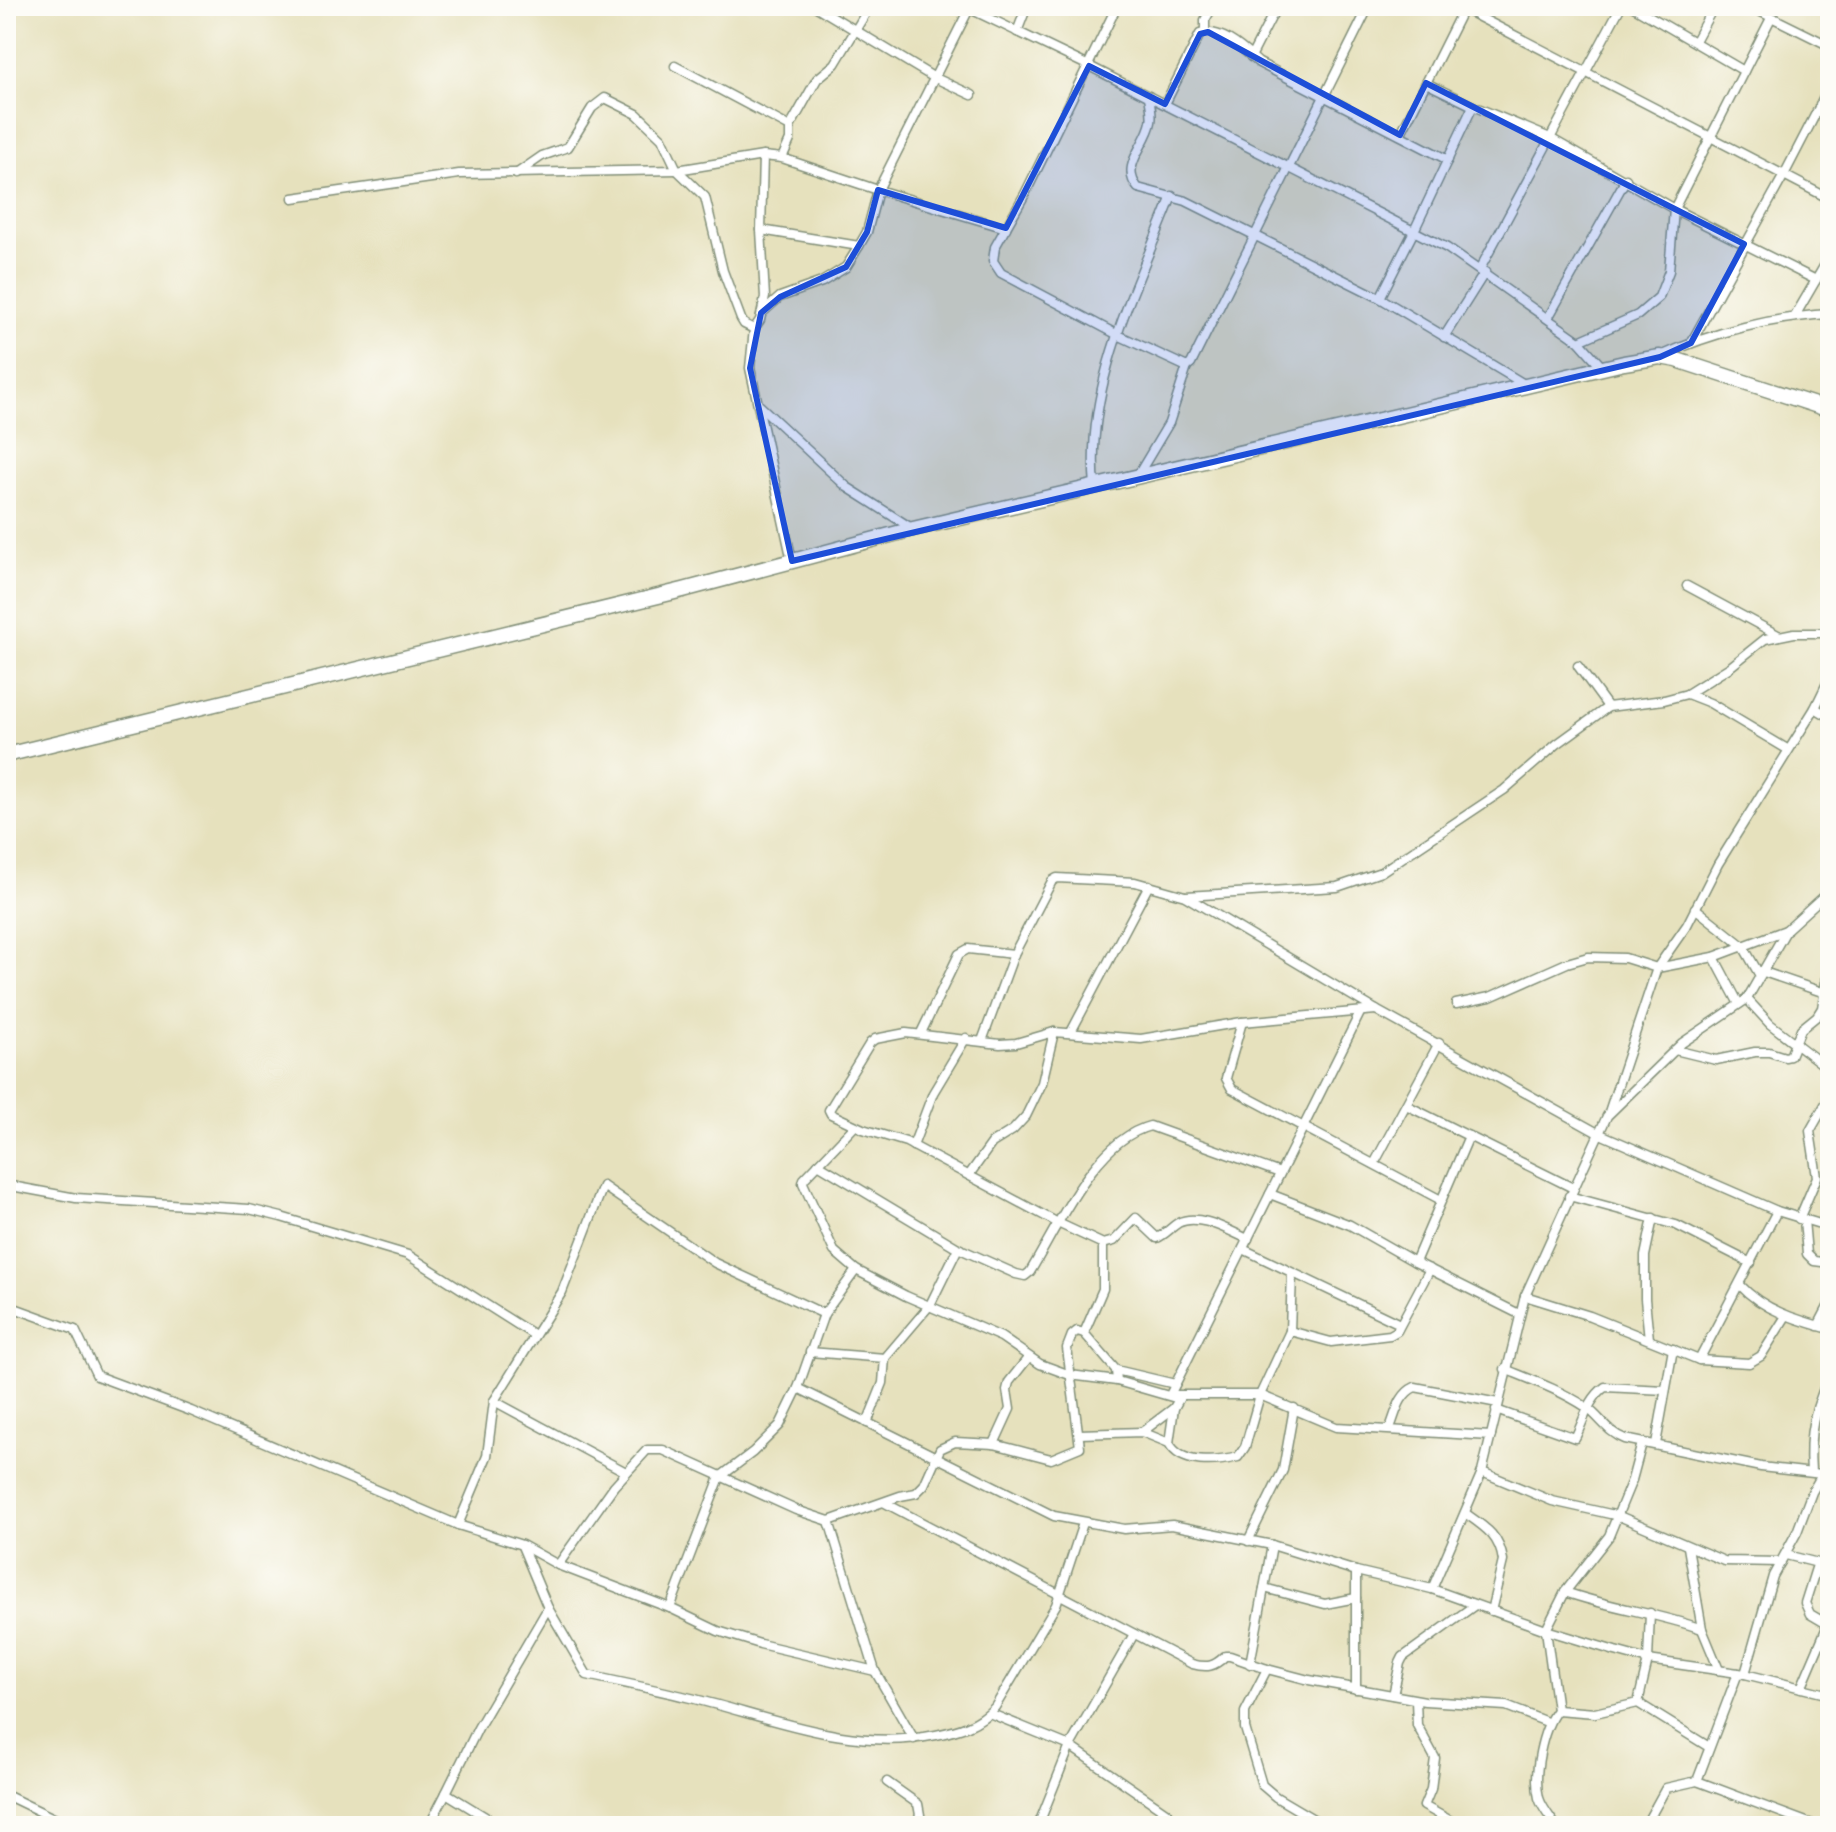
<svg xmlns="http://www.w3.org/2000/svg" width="1836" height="1832" font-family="'Shantell Sans',sans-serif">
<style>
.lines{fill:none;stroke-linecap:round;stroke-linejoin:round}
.minor-casing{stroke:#828f78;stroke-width:11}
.trunk-casing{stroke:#828f78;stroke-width:17}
.minor{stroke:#fff;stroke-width:8}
.trunk{stroke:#fff;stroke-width:14}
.marked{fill:#1d4ed8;fill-opacity:0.2;stroke:#1d4ed8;stroke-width:6;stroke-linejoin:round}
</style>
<rect width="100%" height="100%" fill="#fdfcf7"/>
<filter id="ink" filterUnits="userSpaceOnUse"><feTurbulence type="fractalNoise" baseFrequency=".0125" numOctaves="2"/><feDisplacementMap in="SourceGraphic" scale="16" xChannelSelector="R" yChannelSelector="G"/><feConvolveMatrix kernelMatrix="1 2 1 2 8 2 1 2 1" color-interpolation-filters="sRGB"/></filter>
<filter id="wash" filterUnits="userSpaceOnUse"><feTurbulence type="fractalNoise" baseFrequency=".006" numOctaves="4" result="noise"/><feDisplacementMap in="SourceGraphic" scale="32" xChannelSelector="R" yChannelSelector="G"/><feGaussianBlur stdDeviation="1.8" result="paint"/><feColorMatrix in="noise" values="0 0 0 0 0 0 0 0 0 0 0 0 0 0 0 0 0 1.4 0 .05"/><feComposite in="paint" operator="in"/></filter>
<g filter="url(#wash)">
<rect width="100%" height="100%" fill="#e6e1bd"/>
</g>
<g filter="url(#ink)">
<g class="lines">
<defs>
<g id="minor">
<polyline points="815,6 933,77 972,95"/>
<polyline points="964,6 1089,66 1447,248 1579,341 1602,367"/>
<polyline points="1117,6 1025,194 995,247 993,261 1001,273 1118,335 1187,367 1191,364 1369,6"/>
<polyline points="1458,6 1830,199"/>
<polyline points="1632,6 1744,71"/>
<polyline points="1749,6 1830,46"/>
<polyline points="1205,31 1205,20 1213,6"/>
<polyline points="1017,32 1027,6"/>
<polyline points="1695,41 1714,6"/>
<polyline points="1251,57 1277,6"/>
<polyline points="675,66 790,127 790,140 782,158"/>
<polyline points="1426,83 1473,106 1550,138 1674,209 1816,280"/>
<path d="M1149 96C1150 105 1153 114 1151 122 1147 145 1119 166 1138 188L1186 201 1380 298 1524 384"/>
<path d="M1165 104 1200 34C1220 27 1245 51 1259 63L1448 160"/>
<polyline points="790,127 817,79 835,64 870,6"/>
<polyline points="1400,135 1464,7"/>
<polyline points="763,156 761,230 765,297 760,320 754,329 750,368 792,561"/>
<polyline points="516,174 542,156 568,147 592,108 605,98 637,114 662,138 677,170 705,197 723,271 741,319 744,324 754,329"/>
<polyline points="293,198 459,174 677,170 763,156 782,158 878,190 1006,228"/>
<polyline points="761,230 859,246 867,232 878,190 969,9"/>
<polyline points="1480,269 1621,6"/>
<polyline points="1380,298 1414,231 1473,106"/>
<polyline points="762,313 780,297 822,282 846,267 859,246"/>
<polyline points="1795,316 1830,256"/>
<polyline points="1548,318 1626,179"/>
<polyline points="1444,337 1485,272"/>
<polyline points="1579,341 1638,315 1659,297 1669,271 1674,209 1771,18"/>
<polyline points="1691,343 1784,175 1830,86"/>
<path d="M1661 356C1713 332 1773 317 1830 314"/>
<polyline points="760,406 847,487 913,529"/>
<polyline points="1138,475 1169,423 1187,367"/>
<path d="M1095 486C1085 384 1136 289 1172 196"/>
<polyline points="1687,586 1778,635"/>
<polyline points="1578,666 1608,707"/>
<polyline points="1687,694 1710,703 1787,749"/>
<polyline points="1815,708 1830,717"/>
<polyline points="1186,896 1337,887 1381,872 1504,790 1557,744 1608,707 1664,700 1687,694 1730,667 1765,639 1794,633 1830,633"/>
<polyline points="1695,908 1743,946 1759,974"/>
<polyline points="1714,957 1739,1004"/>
<polyline points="1761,971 1828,994"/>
<polyline points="1747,999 1770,1024 1830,1070"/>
<polyline points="1456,1004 1490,997 1567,963 1588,957 1625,958 1657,968 1714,957 1786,930"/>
<polyline points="1242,1022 1226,1078 1232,1089 1441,1200"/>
<polyline points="1071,1032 1149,885"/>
<polyline points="921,1033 959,954 968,949 1014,954"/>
<polyline points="982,1041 1014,954 1052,881 1057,878 1135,882 1185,896 1376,1010 1598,1133 1777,1211 1830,1227"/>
<polyline points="1675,1050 1716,1060 1755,1052 1769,1052 1785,1057 1790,1056 1801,1029 1817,1016 1822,1008 1830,956"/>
<polyline points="1406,1105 1573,1188"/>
<polyline points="1609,1112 1657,968 1687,925 1718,864 1815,708 1830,677"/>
<polyline points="855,1126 804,1179 803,1183 834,1251 856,1270 906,1296 1001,1337 1040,1364 1070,1375 1117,1381 1179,1399"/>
<polyline points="913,1146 933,1093 966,1038"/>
<polyline points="818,1164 958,1248"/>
<polyline points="1374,1164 1439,1043"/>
<polyline points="969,1175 992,1143 1013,1130 1026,1116 1042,1083 1054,1032"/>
<polyline points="6,1185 76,1198 249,1209 281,1217 408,1255 534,1335"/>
<polyline points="1270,1194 1350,1225 1415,1262 1519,1314"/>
<polyline points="1569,1196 1676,1225 1751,1263"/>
<polyline points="1799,1219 1817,1177 1810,1131 1830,1096"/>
<polyline points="1804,1220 1807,1254 1814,1261 1830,1263"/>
<path d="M1248 1239C1229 1231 1199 1212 1178 1223 1170 1228 1166 1234 1157 1238L1136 1218 1114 1241 1103 1244 1060 1224 906 1142 863 1129 831 1114 829 1110 870 1043 875 1039 906 1033 1000 1044 1016 1043 1054 1032 1141 1039 1242 1022 1376 1010"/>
<polyline points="1243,1249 1400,1324"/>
<polyline points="1415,1262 1469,1136"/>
<path d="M1740 1285C1763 1310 1797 1320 1830 1329"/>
<polyline points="1525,1296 1590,1316 1699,1360 1749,1363 1761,1356 1786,1316"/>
<polyline points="6,1305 75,1330 97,1376 191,1411 458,1525 522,1545 558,1565 670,1608 718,1631 760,1644 875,1671"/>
<polyline points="1818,1326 1830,1303"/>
<polyline points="1290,1331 1331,1342 1390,1335 1397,1331 1430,1269"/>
<polyline points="1084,1333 1103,1289 1103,1244"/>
<polyline points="1649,1339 1645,1299 1645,1256 1653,1218"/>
<polyline points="810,1352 885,1358"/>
<polyline points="1699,1360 1777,1211"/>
<path d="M1505 1369C1532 1380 1562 1391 1586 1407 1601 1418 1608 1433 1625 1439L1761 1467 1822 1474"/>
<polyline points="1116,1370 1175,1384"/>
<polyline points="798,1388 1054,1516 1124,1529 1172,1525 1272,1545 1356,1571 1432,1589 1546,1630 1615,1651 1648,1660 1745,1674 1830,1695"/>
<polyline points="1175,1395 1260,1395 1336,1427 1491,1436"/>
<polyline points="494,1401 626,1472"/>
<path d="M1496 1410 1575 1438C1584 1421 1588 1399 1605 1387L1665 1390"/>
<path d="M867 1423 883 1383 885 1358 930 1305 958 1248 1016 1274 1025 1276 1030 1272C1058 1226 1095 1140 1150 1126L1280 1173"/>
<path d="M1390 1428C1396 1413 1399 1394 1415 1387L1498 1403"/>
<polyline points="1142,1432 1174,1408"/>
<path d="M1079 1434 1142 1432 1169 1443C1181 1466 1217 1462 1238 1457L1245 1447 1260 1395 1290 1331 1292 1274"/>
<polyline points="1169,1443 1174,1408 1179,1399 1170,1395 1360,1013"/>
<polyline points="994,1444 1010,1409 1007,1390 1009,1382 1028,1358"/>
<polyline points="1656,1444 1673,1349"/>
<polyline points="1482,1472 1552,1501 1619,1516 1724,1561 1781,1562"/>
<path d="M1811 1472C1808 1429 1814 1413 1830 1373"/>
<path d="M885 1503 1192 1664C1207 1668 1214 1667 1225 1656H1230L1267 1669 1309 1680 1425 1701 1506 1706 1547 1722"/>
<path d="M1465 1513C1485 1527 1500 1536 1503 1561L1491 1611"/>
<polyline points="829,1521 875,1671 914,1739"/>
<polyline points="458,1525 487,1456 494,1401 562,1292 603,1186 715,1263 824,1314"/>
<polyline points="1248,1541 1283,1470 1294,1408"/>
<path d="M522 1546 548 1608 587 1675C623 1683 659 1690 695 1699 775 1719 852 1752 936 1735 960 1730 978 1725 995 1707L1056 1605 1083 1523"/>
<polyline points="1688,1547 1702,1629 1719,1670"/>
<polyline points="1786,1555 1830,1566"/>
<polyline points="558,1565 614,1486 647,1450 663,1450 796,1510 829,1521 900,1496 916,1493 924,1485 940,1449 955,1442 994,1444 1051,1459 1080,1447 1067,1348 1072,1335 1077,1331 1084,1333 1116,1370 1117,1381"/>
<polyline points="1817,1565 1805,1603 1810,1614 1827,1624"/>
<polyline points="1264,1588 1325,1604 1356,1598"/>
<polyline points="1432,1589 1482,1472 1525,1296 1607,1116 1682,1043 1747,999 1787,929 1830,890"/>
<path d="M1565 1592C1610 1608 1657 1613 1702 1629"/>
<polyline points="670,1608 720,1477 753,1452 780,1425 798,1388 824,1314 856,1270"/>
<polyline points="1250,1664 1272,1545"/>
<polyline points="1267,1669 1245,1712 1245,1728 1262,1785 1276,1797 1325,1826"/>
<polyline points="1745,1674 1773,1576 1797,1532 1812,1492 1830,1461"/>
<polyline points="1801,1688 1830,1620"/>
<polyline points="1356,1689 1356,1571"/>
<polyline points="1393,1695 1400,1663 1403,1657 1475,1605"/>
<polyline points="1416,1700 1417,1725 1435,1758 1431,1789 1424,1806 1460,1826"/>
<polyline points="1638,1703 1648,1660 1650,1613"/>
<polyline points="1557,1710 1595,1713 1638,1703 1709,1747"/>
<polyline points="989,1713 1070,1746 1166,1812 1180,1826"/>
<polyline points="1697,1781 1738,1673"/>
<polyline points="887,1782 918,1804 920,1815 915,1826"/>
<polyline points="6,1795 70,1826"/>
<polyline points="429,1826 446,1793"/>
<polyline points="500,1826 446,1793 478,1728 548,1608"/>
<polyline points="1038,1826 1070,1746 1134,1634"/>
<path d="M1556 1826C1550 1817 1542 1808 1539 1798 1533 1774 1542 1729 1557 1710L1546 1630 1565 1592 1609 1536 1632 1480 1642 1443"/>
<polyline points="1645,1826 1666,1788 1697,1781 1817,1826"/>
</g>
<polyline id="trunk" points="6,755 683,590 913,529 1624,363 1660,357 1677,360 1830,410"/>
</defs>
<!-- minor casing -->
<use href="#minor" class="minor-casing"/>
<!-- trunk casing -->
<use href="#trunk" class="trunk-casing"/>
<!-- minor -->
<use href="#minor" class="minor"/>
<!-- trunk -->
<use href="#trunk" class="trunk"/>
</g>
</g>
<!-- marked area -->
<path class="marked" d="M1208 32 1400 135 1426 83 1744 244 1691 343 1660 357 792 561 750 368 761 313 780 297 846 267 867 232 878 190 1006 228 1089 66 1165 104 1200 34Z"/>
<!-- margin -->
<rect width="1836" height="1832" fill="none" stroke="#fdfcf7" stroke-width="32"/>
</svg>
